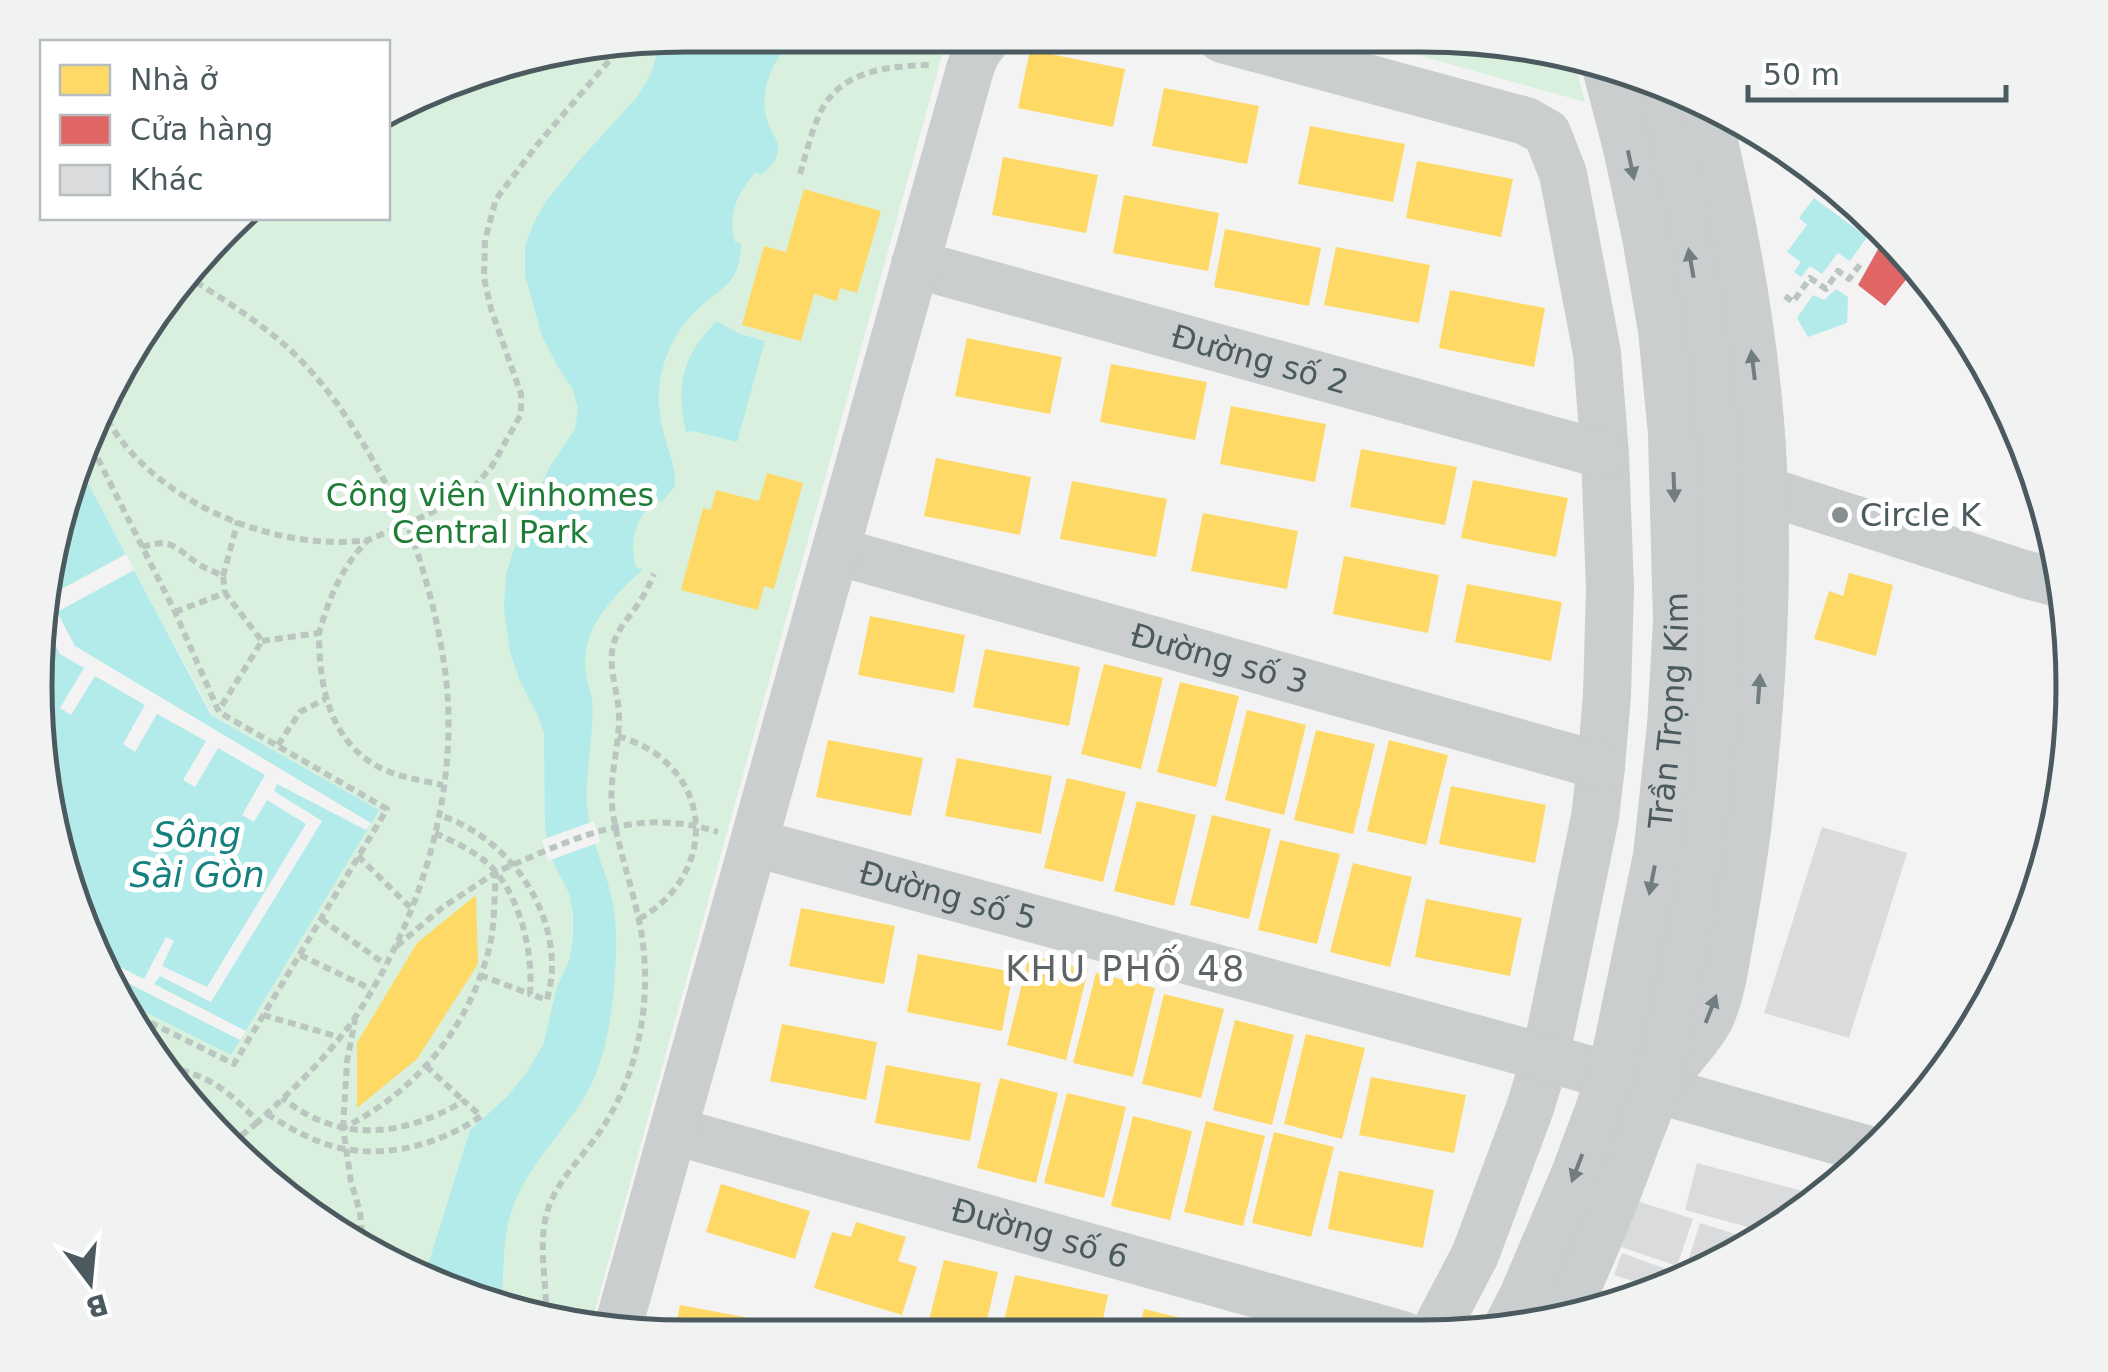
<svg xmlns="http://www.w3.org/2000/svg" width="2108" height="1372" font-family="'DejaVu Sans',sans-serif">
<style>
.green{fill:#daf0de}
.water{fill:#b2ebe9}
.pier{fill:#f3f3f3}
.homes{fill:#ffd966}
.shops{fill:#e06666}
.building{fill:#d9dbdc}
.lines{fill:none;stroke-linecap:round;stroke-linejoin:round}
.path{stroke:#bbc6c0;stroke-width:6;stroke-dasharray:8 5;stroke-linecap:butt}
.minor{stroke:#cbcece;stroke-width:48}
.oneway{fill:#717d80}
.poi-dot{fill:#869092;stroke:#fff;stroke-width:4}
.labels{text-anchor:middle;stroke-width:10;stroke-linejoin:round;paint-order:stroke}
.street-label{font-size:32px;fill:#4b5a5e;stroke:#fff}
.park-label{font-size:32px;fill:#1f7d38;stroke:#fff}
.poi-label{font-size:32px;fill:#4b5a5e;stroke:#fff;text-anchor:start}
.water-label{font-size:35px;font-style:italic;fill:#16807e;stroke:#fff}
.neighbourhood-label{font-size:35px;letter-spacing:2.5px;fill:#5f6467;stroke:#fff}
.rim{fill:none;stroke:#4b5a5e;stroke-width:5}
</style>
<rect width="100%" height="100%" fill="#f3f3f3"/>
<!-- green -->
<g class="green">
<polygon points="686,35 950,37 943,52 590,1328 399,1270 256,1175 123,1012 117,998 231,1055 378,810 212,715 78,464 84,437 170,289 246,218 388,218 388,114 477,69"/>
<polygon points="1363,40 1508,41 1574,61 1585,102"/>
</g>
<!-- water -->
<g class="water">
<path d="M686 35 799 36C775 53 758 89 767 120 770 132 782 142 777 156 774 164 767 169 762 175L755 173C737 193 727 216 735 242L741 244C740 286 721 286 696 311 679 326 667 350 662 371 656 395 659 418 666 441 670 456 676 470 675 486L662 502 655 499C637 518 628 541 636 567L643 569C616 595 585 622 585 663 585 676 590 688 592 700 595 738 583 777 588 814 591 842 605 868 611 895 617 918 617 947 615 971 613 1010 607 1054 589 1089 567 1129 531 1161 514 1204 502 1234 504 1270 502 1302L424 1278 470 1130 507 1097 527 1072 543 1045 557 987 569 961 573 938V913L569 893 551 858 545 828 544 733 538 716 520 681 510 652 504 609 506 574 517 540 549 468 575 429 578 408 573 390 558 367 542 336 525 275V246L534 222 547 200 576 164 637 97 651 74 661 39Z"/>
<polygon points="1814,198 1867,237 1850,261 1838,253 1822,274 1810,266 1801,277 1794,272 1801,262 1787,252 1807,225 1799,218"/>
<polygon points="1836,289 1848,297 1847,323 1808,337 1797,318 1813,295 1824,300"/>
<path d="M717 321 740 334 765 341 737 442 693 431 686 432C675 386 683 354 717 321Z"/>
<polygon points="78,464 211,715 379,810 231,1055 117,998 57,854 36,643"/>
</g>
<!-- pier -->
<g class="pier">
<polygon points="126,554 134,570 57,612 75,646 371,823 366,830 277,784 274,791 322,821 211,1002 160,976 154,984 246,1031 240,1040 106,972 100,957 144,979 166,937 174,941 162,966 207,987 306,824 267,800 254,822 242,815 265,775 218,748 195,787 183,780 206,741 157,714 135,752 123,744 145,705 95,676 71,715 60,708 84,668 60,654 42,621 47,597"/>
<polygon points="594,821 600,842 548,861 542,840"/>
</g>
<!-- homes -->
<g class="homes">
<polygon points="1030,50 1125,69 1113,127 1018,108"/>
<polygon points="1164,88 1259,106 1247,164 1152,146"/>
<polygon points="1310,126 1405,144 1393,202 1298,184"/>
<polygon points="1003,157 1098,175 1086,233 992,215"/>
<polygon points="1417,161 1513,179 1501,237 1406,218"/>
<polygon points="804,189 881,211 857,293 840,288 837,301 814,294 801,341 742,325 764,246 786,252"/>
<polygon points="1124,195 1219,213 1208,271 1113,253"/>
<polygon points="1225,229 1321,248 1309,306 1214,287"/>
<polygon points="1336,247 1430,265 1419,323 1324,305"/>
<polygon points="1450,290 1545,308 1534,367 1439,348"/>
<polygon points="967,338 1062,357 1050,414 955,396"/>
<polygon points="1111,364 1207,382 1195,440 1100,422"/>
<polygon points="1231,406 1326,424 1315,482 1220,464"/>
<polygon points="1361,449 1457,467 1445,525 1350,507"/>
<polygon points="936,458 1031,477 1020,535 924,516"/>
<polygon points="767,473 803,483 774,589 764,586 758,610 681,590 703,508 711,510 716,490 759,501"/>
<polygon points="1473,480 1568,498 1556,557 1461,538"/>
<polygon points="1072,481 1167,499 1156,557 1060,539"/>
<polygon points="1203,513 1298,531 1287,589 1191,571"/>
<polygon points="1344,556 1439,575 1428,633 1333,614"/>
<polygon points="1849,573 1893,585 1876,656 1814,639 1829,591 1843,596"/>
<polygon points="1467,584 1562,602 1551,661 1455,642"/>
<polygon points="870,616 965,635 954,693 858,675"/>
<polygon points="985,649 1080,667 1069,726 973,707"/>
<polygon points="1104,664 1163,678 1141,769 1081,754"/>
<polygon points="1180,682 1239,696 1216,787 1157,772"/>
<polygon points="1247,710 1306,725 1284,815 1225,800"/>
<polygon points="1316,730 1375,744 1353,834 1294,820"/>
<polygon points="828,740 923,758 911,816 816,797"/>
<polygon points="1389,740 1448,755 1426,845 1367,831"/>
<polygon points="957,758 1052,776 1041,834 945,816"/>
<polygon points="1067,778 1126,792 1103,882 1044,868"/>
<polygon points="1451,786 1546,805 1535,863 1439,844"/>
<polygon points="1137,801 1196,815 1174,906 1114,891"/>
<polygon points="1212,815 1271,829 1249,919 1190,905"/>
<polygon points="1280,840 1340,854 1317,944 1258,930"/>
<polygon points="1353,863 1412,877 1390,967 1330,952"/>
<polygon points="476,895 478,964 417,1059 357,1108 357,1043 417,943"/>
<polygon points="1426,899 1522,918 1510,976 1415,957"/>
<polygon points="801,908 895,926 884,984 789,966"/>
<polygon points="918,954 1013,972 1002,1031 907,1012"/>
<polygon points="1029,955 1088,970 1066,1060 1007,1045"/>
<polygon points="1096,973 1155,988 1133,1077 1073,1063"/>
<polygon points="1164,994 1224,1009 1201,1098 1142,1084"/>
<polygon points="1235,1020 1294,1035 1272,1125 1213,1110"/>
<polygon points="782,1024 877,1042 866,1100 770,1081"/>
<polygon points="1306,1034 1365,1048 1342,1139 1284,1124"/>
<polygon points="886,1065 981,1083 970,1141 875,1123"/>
<polygon points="1371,1077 1466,1095 1454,1153 1359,1135"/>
<polygon points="1000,1078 1058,1093 1036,1183 977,1168"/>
<polygon points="1067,1093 1126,1107 1104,1198 1044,1183"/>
<polygon points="1133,1116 1192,1131 1170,1220 1111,1206"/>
<polygon points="1206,1121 1265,1136 1243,1226 1184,1212"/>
<polygon points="1274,1132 1334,1147 1311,1237 1252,1223"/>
<polygon points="1339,1171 1434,1190 1423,1248 1328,1229"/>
<polygon points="721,1184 810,1211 795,1259 706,1232"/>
<polygon points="856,1222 906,1237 898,1261 917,1267 902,1315 814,1288 832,1232 851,1237"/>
<polygon points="944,1260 998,1272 984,1333 929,1320"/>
<polygon points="1015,1275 1108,1295 1100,1334 1001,1333"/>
<polygon points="680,1305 776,1323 774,1332 675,1332"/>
<polygon points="1144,1309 1185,1319 1181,1334 1138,1334"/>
</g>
<!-- shops -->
<polygon class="shops" points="1825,179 1852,197 1917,266 1885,306 1858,285 1882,242"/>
<!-- building -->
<g class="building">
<polygon points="1822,827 1907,853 1849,1038 1764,1013"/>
<polygon points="1697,1163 1818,1195 1815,1204 1770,1233 1685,1210"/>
<polygon points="1637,1201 1693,1219 1677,1266 1621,1247"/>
<polygon points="1700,1223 1742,1236 1737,1253 1709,1270 1682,1280"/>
<polygon points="1622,1253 1675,1272 1670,1285 1658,1289 1614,1275"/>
</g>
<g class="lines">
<!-- path -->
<g class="path">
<path d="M800 174C806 154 811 132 820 113 840 70 889 66 930 65"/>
<path d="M185 275C220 297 255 319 286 346 340 395 374 460 407 524L456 501 475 486 492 466 521 414V394L491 309 484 278 485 240 496 199 537 145 615 54 616 46"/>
<polyline points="1785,296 1793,302 1810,278 1826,289 1838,271 1849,279 1862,262"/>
<path d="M101 408C145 499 272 553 368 540 342 566 329 598 319 633"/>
<polyline points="86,435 175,612 219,712 387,809 234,1064 121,1008"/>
<path d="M142 547C174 537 176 549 200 565 207 569 215 572 223 576L225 593"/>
<polyline points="223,576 238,521"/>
<polyline points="175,612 225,593 262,641 219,710"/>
<path d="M262 641 319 633C319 683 328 737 375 765 395 777 421 780 443 785"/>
<path d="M618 736C633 741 648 747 660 757 719 805 701 885 639 919"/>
<polyline points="278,745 300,712 325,699"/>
<path d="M435 833C457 843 481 854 496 872 522 904 533 954 530 994L547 1000C549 990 552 979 552 969 553 900 504 836 439 815"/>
<polyline points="358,856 411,908"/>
<polyline points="321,919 385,964"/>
<polyline points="397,946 443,907 495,873"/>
<polyline points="300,955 371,989"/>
<polyline points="480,975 530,994"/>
<polyline points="263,1015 339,1037"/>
<polyline points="426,1066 464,1101"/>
<path d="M168 1068C209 1074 231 1093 258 1122 292 1090 329 1056 356 1016 421 918 461 789 445 670 438 620 425 571 407 524L368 540"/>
<path d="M267 1114C285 1125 303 1136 323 1143 375 1162 437 1147 481 1116L464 1101C402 1137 341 1144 282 1098"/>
<polyline points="343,1128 347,1061 355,1020"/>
<polyline points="231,1144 258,1122"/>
<path d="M363 1246 360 1212 351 1182 343 1128C415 1093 469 1027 489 949 495 925 494 897 496 872 572 840 634 805 718 832"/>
<path d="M546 1315C547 1280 537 1244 548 1209 559 1177 585 1155 603 1127 624 1094 636 1060 642 1021 647 987 646 950 638 916 630 879 616 842 612 805 609 778 620 743 619 714 618 691 608 669 613 646 617 628 631 616 640 601 646 592 650 583 654 574"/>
</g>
<!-- minor -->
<g class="minor">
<polyline points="1222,39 1526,121 1547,133 1563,174 1597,353 1605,455 1610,588 1607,695 1601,766 1595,817 1545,1059 1530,1108 1475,1255 1433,1335"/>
<path id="s1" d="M915 264 1605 455"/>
<polyline points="1763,490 2024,574 2062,584"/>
<path id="s2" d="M836 551 1601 766"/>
<path id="s3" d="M755 843 1572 1065 1873 1151"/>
<path d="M1661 1082C1674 1065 1704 1033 1711 1016 1721 993 1725 966 1729 942 1736 905 1742 867 1747 830 1763 695 1771 556 1760 421 1751 313 1730 205 1704 100"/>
<path id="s4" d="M674 1131 1403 1335"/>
<path d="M1563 1319C1589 1262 1614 1204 1635 1145 1642 1126 1651 1107 1656 1088 1663 1061 1667 1033 1672 1006 1713 814 1729 617 1713 420 1703 308 1679 196 1655 85"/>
<path id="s5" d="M1506 1329 1523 1296 1575 1174 1611 1077 1657 856 1671 726 1677 622 1672 434 1662 330 1646 237 1627 148 1607 71"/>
<polyline points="617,1331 970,69 976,53 988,37"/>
</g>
</g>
<!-- one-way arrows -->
<defs><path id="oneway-solid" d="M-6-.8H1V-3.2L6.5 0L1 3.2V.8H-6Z" transform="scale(2.5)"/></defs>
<g class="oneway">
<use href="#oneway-solid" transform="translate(1631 165) rotate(78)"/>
<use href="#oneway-solid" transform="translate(1691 263) rotate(-100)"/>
<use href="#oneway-solid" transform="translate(1753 365) rotate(-97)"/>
<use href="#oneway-solid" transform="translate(1674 487) rotate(88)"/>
<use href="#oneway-solid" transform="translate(1759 689) rotate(-86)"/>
<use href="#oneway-solid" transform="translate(1652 880) rotate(101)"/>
<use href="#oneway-solid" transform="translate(1711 1009) rotate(-69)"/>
<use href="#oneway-solid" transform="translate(1577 1168) rotate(111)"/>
</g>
<!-- markers -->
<circle class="poi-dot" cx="1840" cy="515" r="10"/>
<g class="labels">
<!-- street labels -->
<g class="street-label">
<text dy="11" stroke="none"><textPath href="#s1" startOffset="358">Đường số 2</textPath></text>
<text dy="11" stroke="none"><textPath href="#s2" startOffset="398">Đường số 3</textPath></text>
<text dy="11" stroke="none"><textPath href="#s5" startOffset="645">Trần Trọng Kim</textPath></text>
<text dy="11" stroke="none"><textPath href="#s3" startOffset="200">Đường số 5</textPath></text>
<text dy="11" stroke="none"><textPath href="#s4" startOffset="380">Đường số 6</textPath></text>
</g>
<!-- park labels -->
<g class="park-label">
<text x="490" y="506">Công viên Vinhomes<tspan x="490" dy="37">Central Park</tspan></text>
</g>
<!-- poi labels -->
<g class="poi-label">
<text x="1860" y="526">Circle K</text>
</g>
<!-- water labels -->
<g class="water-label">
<text x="197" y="847">Sông<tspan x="197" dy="40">Sài Gòn</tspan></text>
</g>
<!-- neighbourhood labels -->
<g class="neighbourhood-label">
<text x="1126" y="981">KHU PHỐ 48</text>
</g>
</g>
<!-- crop -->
<path d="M0 0H2108V1372H0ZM686 52H1422A634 634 0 0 1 2056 686V686A634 634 0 0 1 1422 1320H686A634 634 0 0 1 52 686V686A634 634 0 0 1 686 52Z" fill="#f1f2f2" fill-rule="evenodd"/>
<path class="rim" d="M686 52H1422A634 634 0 0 1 2056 686V686A634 634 0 0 1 1422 1320H686A634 634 0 0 1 52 686V686A634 634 0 0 1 686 52Z"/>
<!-- legend -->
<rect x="40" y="40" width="350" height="180" fill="#ffffff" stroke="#b7bdbf" stroke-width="2.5"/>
<rect x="60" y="65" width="50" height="30" fill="#ffd966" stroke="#b7bdbf" stroke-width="2.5"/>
<text x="130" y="90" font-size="30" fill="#4b5a5e">Nhà ở</text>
<rect x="60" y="115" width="50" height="30" fill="#e06666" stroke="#b7bdbf" stroke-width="2.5"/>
<text x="130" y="140" font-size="30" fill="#4b5a5e">Cửa hàng</text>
<rect x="60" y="165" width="50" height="30" fill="#d9dbdc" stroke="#b7bdbf" stroke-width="2.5"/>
<text x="130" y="190" font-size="30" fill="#4b5a5e">Khác</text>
<!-- north arrow -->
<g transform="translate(90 1282) rotate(164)" stroke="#ffffff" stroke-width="8" paint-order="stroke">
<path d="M0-8L18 38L0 25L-18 38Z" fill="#4b5a5e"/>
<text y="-15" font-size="28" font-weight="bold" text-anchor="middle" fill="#4b5a5e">B</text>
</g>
<!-- scale -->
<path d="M1748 85v15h258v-15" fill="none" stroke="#4b5a5e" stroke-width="5"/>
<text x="1763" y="85" font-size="30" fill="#4b5a5e" stroke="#ffffff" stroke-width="8" paint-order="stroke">50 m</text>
</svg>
